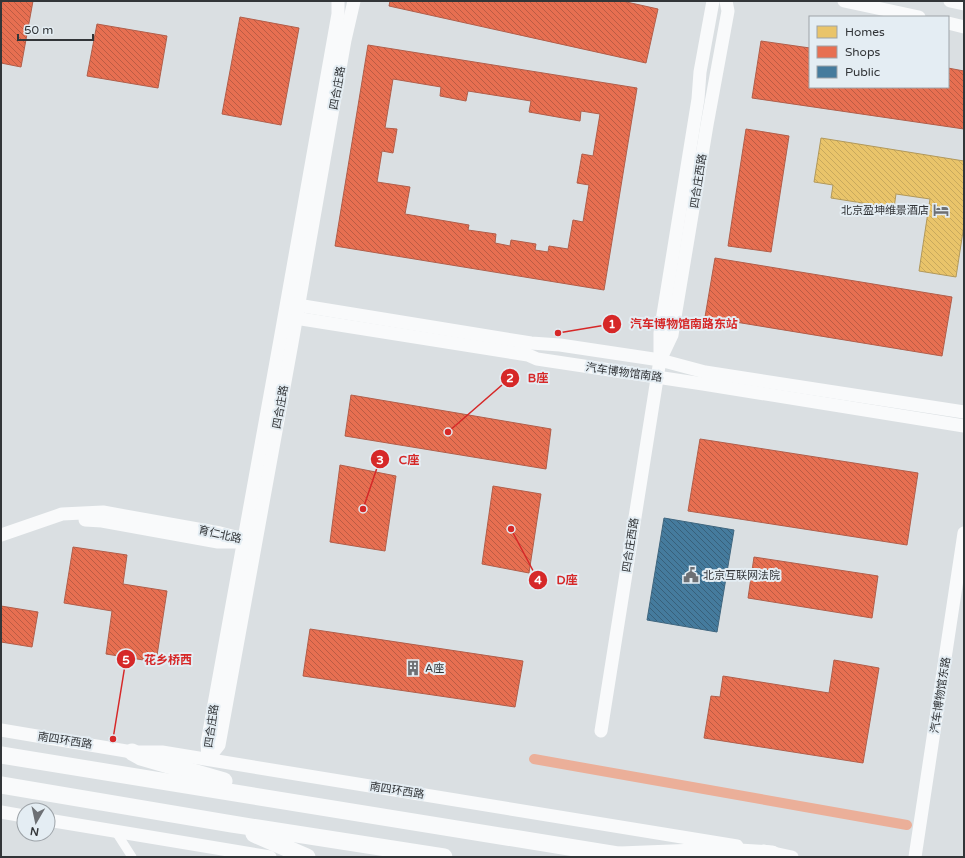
<svg xmlns="http://www.w3.org/2000/svg" width="965" height="858" font-family="'Varela Round','Noto Sans SC',sans-serif">
<style>
.homes{fill:url(#homes-back-hatch);stroke:#b2995b}
.shops{fill:url(#shops-back-hatch);stroke:#b15e4a;fill-rule:evenodd}
.public{fill:url(#public-back-hatch);stroke:#3f667f}
.lines{fill:none;stroke-linecap:round;stroke-linejoin:round}
.canal{stroke:#ebaf99;stroke-width:10}
.street{stroke:#f9fafb;stroke-width:9}
.secondary{stroke:#f9fafb;stroke-width:13}
.highway{stroke:#f9fafb;stroke-width:17}
.labels{text-anchor:middle;stroke-width:4;stroke-linejoin:round;paint-order:stroke}
.street-label{font-size:11px;fill:#323538;stroke:#e4edf3}
.poi-label{font-size:11px;fill:#323538;stroke:#e4edf3;text-anchor:start}
.leader{fill:none;stroke:#d62828;stroke-width:1.5}
.callout-dot{fill:#d62828;stroke:#e4edf3;stroke-width:1.5}
.mark-label{font-size:12px;text-anchor:middle;font-weight:bold;fill:#fff}
.callout-label{font-size:12px;text-anchor:middle;font-weight:bold;fill:#d62828;stroke:#e4edf3;stroke-width:4;stroke-linejoin:round;paint-order:stroke}
</style>
<defs>
<pattern id="homes-back-hatch" width="6" height="6" patternUnits="userSpaceOnUse"><rect width="6" height="6" fill="#e9c46a"/><path d="M-1 5l2 2M0 0l6 6M5-1l2 2" fill="none" stroke="#c8a95d"/></pattern>
<pattern id="shops-back-hatch" width="6" height="6" patternUnits="userSpaceOnUse"><rect width="6" height="6" fill="#e76f51"/><path d="M-1 5l2 2M0 0l6 6M5-1l2 2" fill="none" stroke="#bc5c44"/></pattern>
<pattern id="public-back-hatch" width="6" height="6" patternUnits="userSpaceOnUse"><rect width="6" height="6" fill="#457b9d"/><path d="M-1 5l2 2M0 0l6 6M5-1l2 2" fill="none" stroke="#38607a"/></pattern>
</defs>
<rect width="100%" height="100%" fill="#dadfe2"/>
<!-- homes -->
<polygon class="homes" points="821,138 964,161 964,225 956,277 919,271 930,199 896,194 894,208 831,198 833,185 814,182"/>
<!-- shops -->
<g class="shops">
<polygon points="1,1 33,1 21,67 1,63"/>
<polygon points="390,1 622,1 658,9 646,63 389,6"/>
<polygon points="240,17 299,28 281,125 222,114"/>
<polygon points="97,24 167,36 158,88 87,76"/>
<polygon points="761,41 810,48 810,87 948,87 948,68 964,71 964,129 752,98"/>
<path d="M368 45 637 88 604 290 335 246ZM393 79 441 87 440 96 466 101 468 91 531 101 529 112 580 121 581 111 600 114 593 156 582 154 577 183 589 185 583 222 573 220 568 249 549 246 548 252 535 250 536 244 511 240 510 246 495 243 496 234 468 230 469 225 405 214 410 187 377 182 382 151 393 153 397 129 385 128Z"/>
<polygon points="746,129 789,136 771,252 728,246"/>
<polygon points="715,258 952,297 942,356 705,317"/>
<polygon points="351,395 551,429 546,469 345,436"/>
<polygon points="700,439 918,473 907,545 688,511"/>
<polygon points="340,465 396,476 385,551 330,542"/>
<polygon points="493,486 541,494 529,573 482,564"/>
<polygon points="73,547 127,555 123,584 167,591 156,662 106,654 112,611 64,603"/>
<polygon points="754,557 878,576 872,618 748,598"/>
<polygon points="1,606 38,612 32,647 1,642"/>
<polygon points="310,629 523,661 515,707 303,676"/>
<polygon points="834,660 879,668 863,763 704,738 711,696 720,697 723,676 829,693"/>
</g>
<!-- public -->
<polygon class="public" points="664,518 734,530 717,632 647,620"/>
<g class="lines">
<!-- canal -->
<polyline class="canal" points="534,759 907,825"/>
<!-- street -->
<polyline class="street" points="116,832 132,857"/>
<!-- secondary -->
<g class="secondary">
<polyline points="844,1 919,17"/>
<polyline points="950,1 964,4"/>
<polyline points="948,23 964,27"/>
<polyline points="291,304 531,343 560,345 660,360 705,372 964,412"/>
<polyline points="289,317 528,355 537,359 703,384 964,426"/>
<polyline points="662,356 672,335 707,125 728,11 726,1"/>
<polyline points="85,520 102,521 218,542 235,542"/>
<polyline points="1,535 62,514 103,512 220,533 252,541"/>
<polyline points="1,730 132,752 162,752 737,846"/>
<polyline points="601,731 660,360 660,333 698,99 700,72 713,1"/>
<polyline points="208,759 219,745 292,343 345,40 354,1"/>
<polyline points="208,759 207,743 280,340 338,14 338,1"/>
<polyline points="1,812 24,816"/>
<polyline points="48,820 270,857"/>
<polyline points="764,851 792,857"/>
<polyline points="915,857 964,533"/>
</g>
<!-- highway -->
<g class="highway">
<polyline points="132,752 141,757 224,781"/>
<polyline points="1,755 630,857"/>
<polyline points="1,785 232,824 444,857"/>
<polyline points="254,834 307,857"/>
<polyline points="620,855 723,851 772,854"/>
</g>
</g>
<!-- icons -->
<defs>
<symbol id="hotel-bare" viewBox="-9 -9 18 18"><path d="M-6-4.5h1.5V1H6V5H4.5V3h-9V5H-6ZM-4 0a1.8 1.8 0 1 1 3.6 0ZM.5 0V-2.5h3Q6-2.5 6 0Z" fill="#6d7074" stroke="#e4edf3" stroke-width="2.5" paint-order="stroke"/></symbol>
<symbol id="civic-bare" viewBox="-9 -9 18 18"><path d="M-.6-6.5H3V-4.5H.6V-3L4-1V1h2V6H-6V1h2V-1L-.6-3ZM-1.2 2.5V6h2.4V2.5Z" fill="#6d7074" stroke="#e4edf3" stroke-width="2.5" paint-order="stroke"/></symbol>
<symbol id="building-bare" viewBox="-9 -9 18 18"><path d="M-4-6H4V6H1V3H-1V6H-4ZM-2.5-4.3h1.7v1.8h-1.7ZM.8-4.3h1.7v1.8H.8ZM-2.5-1h1.7V.8h-1.7ZM.8-1h1.7V.8H.8Z" fill="#6d7074" stroke="#e4edf3" stroke-width="2.5" paint-order="stroke"/></symbol>
</defs>
<g fill-rule="evenodd">
<use href="#hotel-bare" x="930" y="199" width="22" height="22"/>
<use href="#civic-bare" x="680" y="564" width="22" height="22"/>
<use href="#building-bare" x="402" y="657" width="22" height="22"/>
</g>
<g class="labels">
<!-- street labels -->
<g class="street-label">
<text transform="translate(337 88) rotate(-80)" y="4">四合庄路</text>
<text transform="translate(698 181) rotate(-81)" y="4">四合庄西路</text>
<text transform="translate(624 372) rotate(8)" y="4">汽车博物馆南路</text>
<text transform="translate(280 407) rotate(-80)" y="4">四合庄路</text>
<text transform="translate(220 534) rotate(13)" y="4">育仁北路</text>
<text transform="translate(630 545) rotate(-81)" y="4">四合庄西路</text>
<text transform="translate(940 695) rotate(-81)" y="4">汽车博物馆东路</text>
<text transform="translate(211 726) rotate(-82)" y="4">四合庄路</text>
<text transform="translate(65 740) rotate(9)" y="4">南四环西路</text>
<text transform="translate(397 790) rotate(9)" y="4">南四环西路</text>
</g>
<!-- poi labels -->
<g class="poi-label">
<text x="929" y="214" text-anchor="end">北京盈坤维景酒店</text>
<text x="703" y="579">北京互联网法院</text>
<text x="425" y="672">A座</text>
</g>
</g>
<!-- callouts -->
<path class="leader" d="M558 333L612 324M448 432L510 378M363 509L380 459M511 529L538 580M113 739L126 659"/>
<g class="callout-dot">
<circle cx="558" cy="333" r="4"/>
<circle cx="448" cy="432" r="4"/>
<circle cx="363" cy="509" r="4"/>
<circle cx="511" cy="529" r="4"/>
<circle cx="113" cy="739" r="4"/>
<circle cx="612" cy="324" r="10"/>
<circle cx="510" cy="378" r="10"/>
<circle cx="380" cy="459" r="10"/>
<circle cx="538" cy="580" r="10"/>
<circle cx="126" cy="659" r="10"/>
</g>
<g class="mark-label">
<text x="612" y="328">1</text>
<text x="510" y="382">2</text>
<text x="380" y="464">3</text>
<text x="538" y="584">4</text>
<text x="126" y="664">5</text>
</g>
<g class="callout-label">
<text x="684" y="328">汽车博物馆南路东站</text>
<text x="538" y="382">B座</text>
<text x="409" y="464">C座</text>
<text x="567" y="584">D座</text>
<text x="168" y="664">花乡桥西</text>
</g>
<!-- border -->
<rect width="965" height="858" fill="none" stroke="#323538" stroke-width="4"/>
<!-- legend -->
<rect x="809" y="16" width="140" height="72" fill="#e4edf3" stroke="#9da3a8"/>
<rect x="817" y="26" width="20" height="12" fill="#e9c46a" stroke="#9da3a8"/>
<text x="845" y="36" font-size="12" fill="#323538">Homes</text>
<rect x="817" y="46" width="20" height="12" fill="#e76f51" stroke="#9da3a8"/>
<text x="845" y="56" font-size="12" fill="#323538">Shops</text>
<rect x="817" y="66" width="20" height="12" fill="#457b9d" stroke="#9da3a8"/>
<text x="845" y="76" font-size="12" fill="#323538">Public</text>
<!-- north arrow -->
<g transform="translate(36 822) rotate(189)"><circle r="19" fill="#e4edf3" stroke="#9da3a8"/>
<path d="M0-3L7 15L0 10L-7 15Z" fill="#6d7074"/>
<text y="-6" font-size="11" font-weight="bold" text-anchor="middle" fill="#323538">N</text>
</g>
<!-- scale -->
<path d="M18 34v6h75v-6" fill="none" stroke="#323538" stroke-width="2"/>
<text x="24" y="34" font-size="12" fill="#323538" stroke="#e4edf3" stroke-width="3" paint-order="stroke">50 m</text>
</svg>
